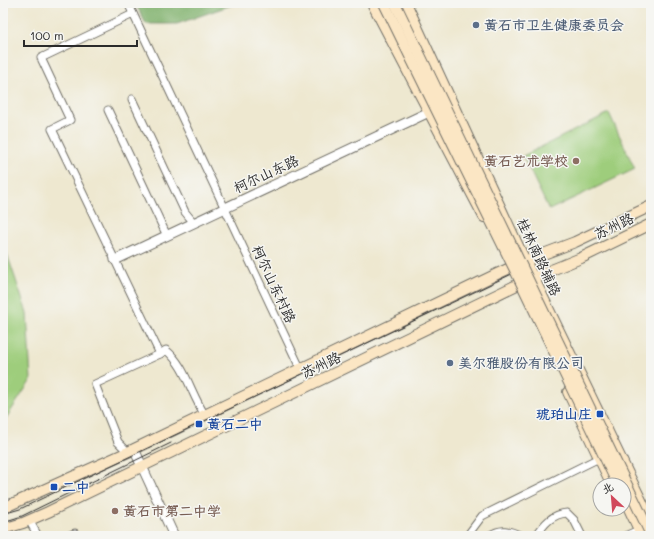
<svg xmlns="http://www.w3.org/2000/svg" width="654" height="539" font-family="Mali,'LXGW WenKai TC',sans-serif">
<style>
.green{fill:#9ecd7b;stroke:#647c53}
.forest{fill:#7eb06b;stroke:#546e4b}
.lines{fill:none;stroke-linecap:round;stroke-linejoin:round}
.minor-casing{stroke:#6f6d65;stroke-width:9}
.tertiary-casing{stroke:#6f6d65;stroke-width:11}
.secondary-casing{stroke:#6f6d65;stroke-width:12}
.minor{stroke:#fff;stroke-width:7}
.tertiary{stroke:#fff;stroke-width:9}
.secondary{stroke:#fbe6c4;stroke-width:10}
.tram{stroke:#2b2b2b;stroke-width:1}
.secondary-bridge-casing{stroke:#6f6d65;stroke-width:12;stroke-linecap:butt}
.secondary-bridge{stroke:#fbe6c4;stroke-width:10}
.service-dot{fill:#5c6f8a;stroke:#f6f6f2;stroke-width:1.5}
.education-dot{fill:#8d6e63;stroke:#f6f6f2;stroke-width:1.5}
.transit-dot{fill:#1a4fb4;stroke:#f6f6f2;stroke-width:1.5}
.labels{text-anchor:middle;stroke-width:3;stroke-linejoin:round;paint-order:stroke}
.service-label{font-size:14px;font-weight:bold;fill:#4e5e75;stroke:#f6f6f2;text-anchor:start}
.education-label{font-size:14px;font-weight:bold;fill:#785e54;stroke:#f6f6f2;text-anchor:end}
.street-label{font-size:14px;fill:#2b2b2b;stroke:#f6f6f2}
.transit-label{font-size:14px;font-weight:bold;fill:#164399;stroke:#f6f6f2;text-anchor:start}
</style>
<rect width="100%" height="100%" fill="#f6f6f2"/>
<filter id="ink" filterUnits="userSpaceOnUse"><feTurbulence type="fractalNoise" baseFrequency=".025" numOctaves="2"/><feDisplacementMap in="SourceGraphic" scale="8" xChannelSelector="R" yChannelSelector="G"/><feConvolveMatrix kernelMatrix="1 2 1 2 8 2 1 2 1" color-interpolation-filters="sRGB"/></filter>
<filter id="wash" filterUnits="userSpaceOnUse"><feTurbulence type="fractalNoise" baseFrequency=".012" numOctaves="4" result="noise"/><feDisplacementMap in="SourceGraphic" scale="16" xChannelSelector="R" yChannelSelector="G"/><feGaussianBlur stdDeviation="0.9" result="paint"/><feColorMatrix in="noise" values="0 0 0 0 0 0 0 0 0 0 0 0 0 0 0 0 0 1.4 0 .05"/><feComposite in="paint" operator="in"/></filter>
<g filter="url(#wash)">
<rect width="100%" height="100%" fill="#eee8d0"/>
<!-- green -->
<g class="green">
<polygon points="609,113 635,169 549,210 523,156"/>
<polygon points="3,242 27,313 31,380 3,423"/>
</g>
<!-- forest -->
<polygon class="forest" points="135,3 237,3 177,24 146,24"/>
</g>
<g filter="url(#ink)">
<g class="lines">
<defs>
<g id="minor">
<polyline points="128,3 301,370"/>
<path d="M133 14 41 58 70 120 52 129 160 354 166 350C186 366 191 395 205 415"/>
<polyline points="132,99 185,212 194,223"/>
<polyline points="108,110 167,236"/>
<polyline points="128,452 118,442 95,384 160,354"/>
<polyline points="29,520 38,536"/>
<polyline points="68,536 75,533 77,536"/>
<polyline points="467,536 482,516 599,458"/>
<path d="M489 536C500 528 510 530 521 536"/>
<path d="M536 536C544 524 552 514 567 513L574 520 582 536"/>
<polyline points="625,536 634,532"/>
</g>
<g id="tertiary">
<polyline points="115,260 429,112"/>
<polyline points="134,449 174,536"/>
</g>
<g id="secondary">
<polyline points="372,3 484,217"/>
<polyline points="406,3 519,248 651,521"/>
<polyline points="568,392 612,485"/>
<polyline points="624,498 642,536"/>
<polyline points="3,508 128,452 497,274 525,261 575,242 651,206"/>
<polyline points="3,529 23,523 48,512 527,280 581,258 651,224"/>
</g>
</defs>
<!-- minor casing -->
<use href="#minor" class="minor-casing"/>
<!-- tertiary casing -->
<use href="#tertiary" class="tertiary-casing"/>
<!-- secondary casing -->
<use href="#secondary" class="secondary-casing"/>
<!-- minor -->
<use href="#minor" class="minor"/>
<!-- tertiary -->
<use href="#tertiary" class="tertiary"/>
<!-- secondary -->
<use href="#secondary" class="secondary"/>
<!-- tram -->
<g class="tram">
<polyline points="3,514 20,509 516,272 523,275 530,287 649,536"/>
<polyline points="3,522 22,516 171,443"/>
</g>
<defs>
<g id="secondary-bridge">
<polyline points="384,3 516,272 618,485"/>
<polyline points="395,3 651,535"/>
</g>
</defs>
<!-- secondary-bridge casing -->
<use href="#secondary-bridge" class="secondary-bridge-casing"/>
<!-- secondary-bridge -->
<use href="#secondary-bridge" class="secondary-bridge"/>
</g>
</g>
<!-- markers -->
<g class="service-dot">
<circle cx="476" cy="25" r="4"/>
<circle cx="450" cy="363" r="4"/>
</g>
<g class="education-dot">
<circle cx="576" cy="161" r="4"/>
<circle cx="115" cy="511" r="4"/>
</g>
<g class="transit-dot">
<rect x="596" y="410" width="8" height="8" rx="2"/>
<rect x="195" y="420" width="8" height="8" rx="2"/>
<rect x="50" y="483" width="8" height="8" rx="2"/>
</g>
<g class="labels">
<!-- service labels -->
<g class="service-label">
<text x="484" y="30">黄石市卫生健康委员会</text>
<text x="458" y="368">美尔雅股份有限公司</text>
</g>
<!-- education labels -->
<g class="education-label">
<text x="568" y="166">黄石艺术学校</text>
<text x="123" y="516" text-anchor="start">黄石市第二中学</text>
</g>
<!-- street labels -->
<g class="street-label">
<text transform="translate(266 174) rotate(-25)" y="5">柯尔山东路</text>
<text transform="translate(614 226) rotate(-26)" y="5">苏州路</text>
<text transform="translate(539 257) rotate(65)" y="5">桂林南路辅路</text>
<text transform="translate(274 284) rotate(65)" y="5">柯尔山东村路</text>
<text transform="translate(321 365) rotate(-26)" y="5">苏州路</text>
</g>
<!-- transit labels -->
<g class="transit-label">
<text x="592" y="419" text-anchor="end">琥珀山庄</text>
<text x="207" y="429">黄石二中</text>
<text x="62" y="492">二中</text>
</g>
</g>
<!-- margin -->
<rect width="654" height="539" fill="none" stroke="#f6f6f2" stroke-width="16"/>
<!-- north arrow -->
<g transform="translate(612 497) rotate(334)"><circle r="19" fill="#f6f6f2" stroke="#a5a5a2"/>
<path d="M0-3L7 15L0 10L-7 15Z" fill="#d1495b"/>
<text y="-6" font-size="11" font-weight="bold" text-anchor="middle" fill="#2b2b2b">北</text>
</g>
<!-- scale -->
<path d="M24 40v6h113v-6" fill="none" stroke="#2b2b2b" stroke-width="2"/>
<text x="30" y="40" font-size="12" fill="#2b2b2b" stroke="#f6f6f2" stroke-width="3" paint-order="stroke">100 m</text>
</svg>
